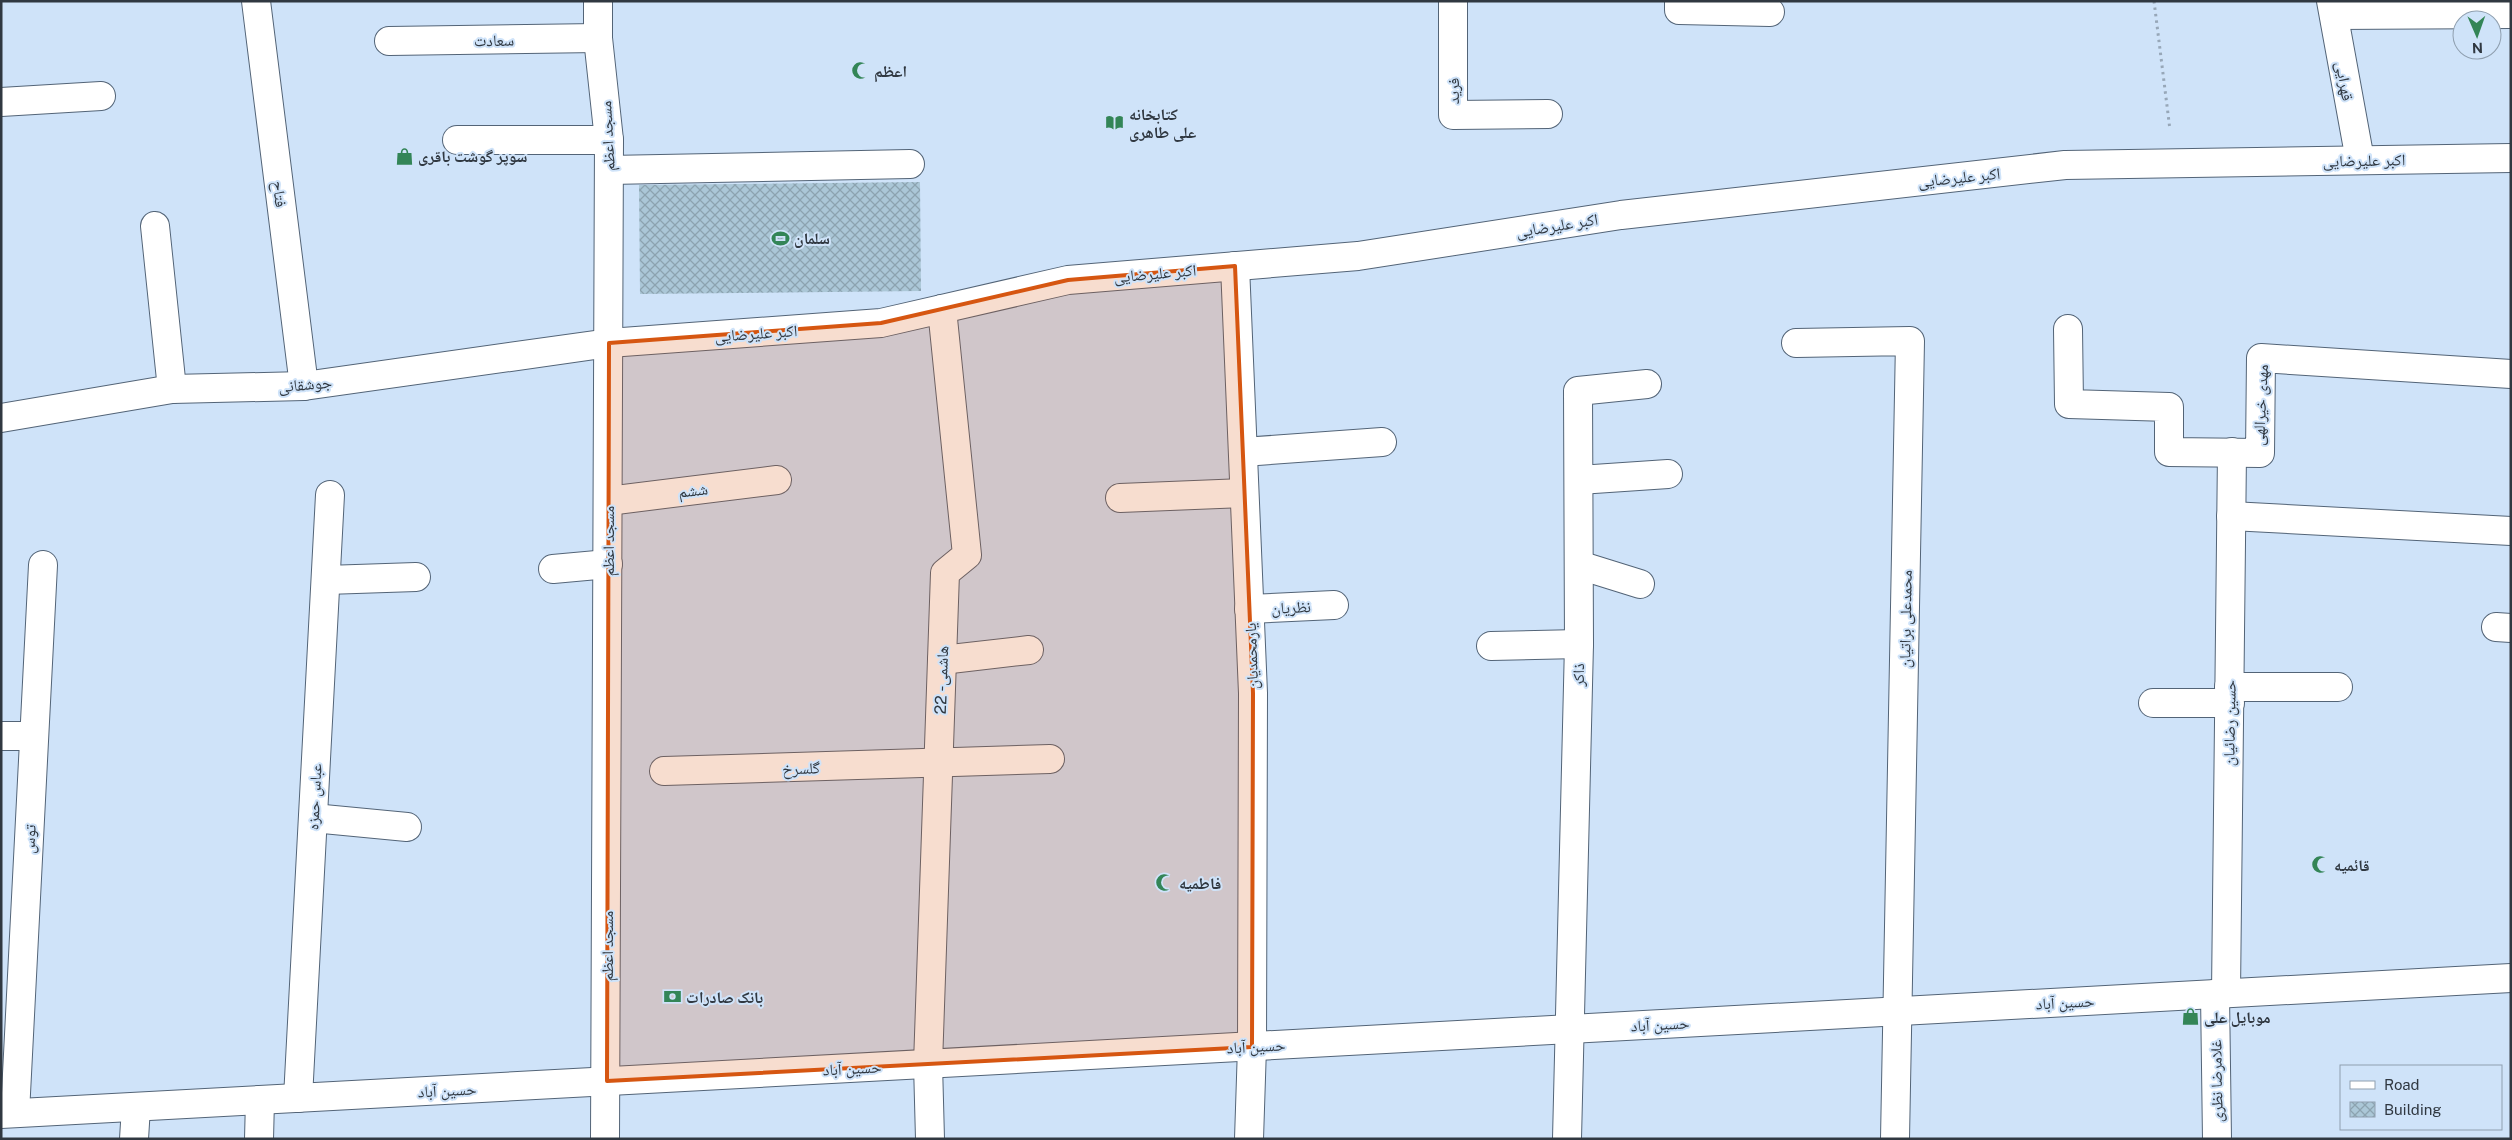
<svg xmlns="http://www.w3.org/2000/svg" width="2512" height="1140" font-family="'Public Sans','Noto Naskh Arabic',sans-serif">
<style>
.building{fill:url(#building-cross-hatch)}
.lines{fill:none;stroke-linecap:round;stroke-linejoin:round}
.minor-casing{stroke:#536477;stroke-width:30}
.tertiary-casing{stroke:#536477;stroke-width:30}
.secondary-casing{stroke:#536477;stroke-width:30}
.path{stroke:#97a7b8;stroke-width:3;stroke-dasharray:2.5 4;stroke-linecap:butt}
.minor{stroke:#fff;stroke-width:28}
.tertiary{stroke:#fff;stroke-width:28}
.secondary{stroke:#fff;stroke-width:28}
.marked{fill:#d65611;fill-opacity:0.2;stroke:#d65611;stroke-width:4;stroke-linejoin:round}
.labels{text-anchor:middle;stroke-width:4;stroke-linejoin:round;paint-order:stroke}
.street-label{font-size:16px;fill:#303841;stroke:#cfe3f9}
.poi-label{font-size:16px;font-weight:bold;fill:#303841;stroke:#cfe3f9;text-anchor:start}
</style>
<defs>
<pattern id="building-cross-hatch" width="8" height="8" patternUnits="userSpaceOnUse" patternTransform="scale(1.25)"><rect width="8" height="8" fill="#abc7d7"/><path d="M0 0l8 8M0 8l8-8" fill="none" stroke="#8ca3b0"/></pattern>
</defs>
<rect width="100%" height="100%" fill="#cfe3f9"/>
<!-- building -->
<polygon class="building" points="920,182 921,291 640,294 639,185"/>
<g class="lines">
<defs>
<g id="minor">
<polyline points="256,1 304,386"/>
<polyline points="1453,1 1453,115 1548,114"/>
<polyline points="1679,1 1679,10 1770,12"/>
<polyline points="2331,1 2360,160"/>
<polyline points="2334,15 2511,14"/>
<polyline points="389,41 598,38"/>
<polyline points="1,102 101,96"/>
<polyline points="457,140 609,140"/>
<polyline points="609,170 910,164"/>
<polyline points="155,226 172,389"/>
<polyline points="1235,266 1253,693 1252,1047 1249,1139"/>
<polyline points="2068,329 2069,404 2169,407 2169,452 2260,453 2261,358 2511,374"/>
<polyline points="1796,343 1910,341 1895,1139"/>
<polyline points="1243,452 1382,442"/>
<polyline points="1579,480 1668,474"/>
<polyline points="1120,498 1244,493"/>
<polyline points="608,501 777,480"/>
<polyline points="2231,516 2511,531"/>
<polyline points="1579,565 1640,584"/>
<polyline points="553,569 608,564"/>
<polyline points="326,580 416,577"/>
<polyline points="1249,609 1334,605"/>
<polyline points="2496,627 2511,628"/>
<polyline points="1491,646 1579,644"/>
<polyline points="942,660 1029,650"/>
<polyline points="2229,687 2338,687"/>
<polyline points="2153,703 2230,703"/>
<polyline points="1,736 34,736"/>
<polyline points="664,771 1050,759"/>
<polyline points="313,818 407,827"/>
<polyline points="2226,993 2232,452"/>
<polyline points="2215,994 2217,1139"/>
<polyline points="298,1098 330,495"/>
<polyline points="15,1113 43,565"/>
<polyline points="134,1139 136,1107"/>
<polyline points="259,1139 260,1100"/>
<polyline points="930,1139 928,1064 945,573 967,555 942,309"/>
<polyline points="1567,1139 1579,644 1578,391 1647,384"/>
</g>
<g id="tertiary">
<polyline points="598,1 598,38 609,140 605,1139"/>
<polyline points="1,418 172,389 304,386 609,343 881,323 1068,280 1358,256 1621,215 2065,165 2511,158"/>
</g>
<polyline id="secondary" points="1,1114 2511,978"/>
</defs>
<!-- minor casing -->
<use href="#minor" class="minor-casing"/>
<!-- tertiary casing -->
<use href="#tertiary" class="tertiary-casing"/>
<!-- secondary casing -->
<use href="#secondary" class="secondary-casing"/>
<!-- path -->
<polyline class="path" points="2154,1 2170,130"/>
<!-- minor -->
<use href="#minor" class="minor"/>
<!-- tertiary -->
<use href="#tertiary" class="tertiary"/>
<!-- secondary -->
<use href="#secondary" class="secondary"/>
</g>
<!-- marked area -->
<path class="marked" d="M1235 266 1253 693 1252 1047 607 1081 609 343 881 323 1068 280Z"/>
<!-- icons -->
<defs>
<symbol id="mosque-bare" viewBox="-9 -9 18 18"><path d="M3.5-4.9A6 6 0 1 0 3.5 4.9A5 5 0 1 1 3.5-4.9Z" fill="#338557" stroke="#cfe3f9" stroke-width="2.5" paint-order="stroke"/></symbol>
<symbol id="library-bare" viewBox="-9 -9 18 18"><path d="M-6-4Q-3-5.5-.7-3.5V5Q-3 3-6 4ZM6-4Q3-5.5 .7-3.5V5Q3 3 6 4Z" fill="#338557" stroke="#cfe3f9" stroke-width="2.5" paint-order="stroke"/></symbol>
<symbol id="shop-bare" viewBox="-9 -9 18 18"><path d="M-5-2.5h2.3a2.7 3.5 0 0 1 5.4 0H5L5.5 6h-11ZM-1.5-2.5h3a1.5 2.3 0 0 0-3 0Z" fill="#338557" stroke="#cfe3f9" stroke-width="2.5" paint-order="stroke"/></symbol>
<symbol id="stadium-bare" viewBox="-9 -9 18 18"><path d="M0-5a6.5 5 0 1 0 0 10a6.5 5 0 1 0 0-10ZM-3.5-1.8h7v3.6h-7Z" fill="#338557" stroke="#cfe3f9" stroke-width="2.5" paint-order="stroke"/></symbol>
<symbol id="bank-bare" viewBox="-9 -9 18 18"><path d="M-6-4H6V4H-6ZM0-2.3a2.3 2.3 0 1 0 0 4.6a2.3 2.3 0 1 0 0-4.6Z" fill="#338557" stroke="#cfe3f9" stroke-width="2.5" paint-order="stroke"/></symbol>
</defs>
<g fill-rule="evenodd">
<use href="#mosque-bare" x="848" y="58" width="25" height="25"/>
<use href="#library-bare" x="1102" y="110" width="25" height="25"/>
<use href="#shop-bare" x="392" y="144" width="25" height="25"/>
<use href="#stadium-bare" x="768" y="226" width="25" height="25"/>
<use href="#mosque-bare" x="2308" y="852" width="25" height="25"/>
<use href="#mosque-bare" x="1152" y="870" width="25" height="25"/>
<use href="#bank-bare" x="660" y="984" width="25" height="25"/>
<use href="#shop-bare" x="2178" y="1004" width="25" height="25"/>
</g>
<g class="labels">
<!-- street labels -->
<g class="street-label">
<text transform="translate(494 40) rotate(-1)" y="6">سعادت</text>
<text transform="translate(2345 81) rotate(80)" y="6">قهرایی</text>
<text transform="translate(1453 91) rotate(-90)" y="6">فرید</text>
<text transform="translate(607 136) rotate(-93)" y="6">مسجد اعظم</text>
<text transform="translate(2364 160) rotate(-1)" y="6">اکبر علیرضایی</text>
<text transform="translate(1959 177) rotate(-6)" y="6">اکبر علیرضایی</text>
<text transform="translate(280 194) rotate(83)" y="6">فتاح</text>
<text transform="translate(1557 225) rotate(-9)" y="6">اکبر علیرضایی</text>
<text transform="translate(1155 273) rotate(-5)" y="6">اکبر علیرضایی</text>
<text transform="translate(756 333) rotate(-4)" y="6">اکبر علیرضایی</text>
<text transform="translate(305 384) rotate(-5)" y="6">جوشقانی</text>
<text transform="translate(2260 405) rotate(-87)" y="6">مهدی خیرالهی</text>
<text transform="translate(693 490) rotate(-7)" y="6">ششم</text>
<text transform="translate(608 541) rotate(-90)" y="6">مسجد اعظم</text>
<text transform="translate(1291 607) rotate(-3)" y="6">نظریان</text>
<text transform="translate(1905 619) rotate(-89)" y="6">محمدعلی براتیان</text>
<text transform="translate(1251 656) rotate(-92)" y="6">یارمحمدیان</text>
<text transform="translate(1578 675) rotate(-89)" y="6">ذاکر</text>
<text transform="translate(941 680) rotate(-88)" y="6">هاشمی - 22</text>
<text transform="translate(2229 723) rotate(-89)" y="6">حسین رضائیان</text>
<text transform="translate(801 768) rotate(-2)" y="6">گلسرخ</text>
<text transform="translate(314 797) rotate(-87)" y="6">عباس حمزه</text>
<text transform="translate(29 839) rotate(-87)" y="6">توس</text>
<text transform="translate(607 946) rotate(-90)" y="6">مسجد اعظم</text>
<text transform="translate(2065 1002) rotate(-3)" y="6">حسین آباد</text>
<text transform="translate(1660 1024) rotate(-3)" y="6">حسین آباد</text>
<text transform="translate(1256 1046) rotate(-3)" y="6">حسین آباد</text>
<text transform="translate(852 1068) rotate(-3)" y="6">حسین آباد</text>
<text transform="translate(2216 1081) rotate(-91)" y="6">غلامرضا نظری</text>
<text transform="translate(447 1090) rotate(-3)" y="6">حسین آباد</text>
</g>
<!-- poi labels -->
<g class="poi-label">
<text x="874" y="77">اعظم</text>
<text x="1129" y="120">کتابخانه<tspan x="1129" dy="18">علی طاهری</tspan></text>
<text x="418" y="162">سوپر گوشت باقری</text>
<text x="794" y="244">سلمان</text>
<text x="2334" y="871">قائمیه</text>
<text x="1179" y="889">فاطمیه</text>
<text x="686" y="1003">بانک صادرات</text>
<text x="2204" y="1023">موبایل علی</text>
</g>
</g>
<!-- border -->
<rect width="2512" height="1140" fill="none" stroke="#303841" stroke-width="5"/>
<!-- legend -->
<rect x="2340" y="1065" width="162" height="65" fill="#cfe3f9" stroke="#8f9faf"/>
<rect x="2350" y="1081" width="25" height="8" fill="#ffffff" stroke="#8f9faf"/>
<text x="2384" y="1090" font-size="15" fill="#303841">Road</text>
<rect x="2350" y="1102" width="25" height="15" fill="url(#building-cross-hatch)" stroke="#8f9faf"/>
<text x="2384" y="1115" font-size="15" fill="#303841">Building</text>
<!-- north arrow -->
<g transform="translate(2477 35) rotate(178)"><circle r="24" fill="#cfe3f9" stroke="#8f9faf"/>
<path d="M0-4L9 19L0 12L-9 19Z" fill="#338557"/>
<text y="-8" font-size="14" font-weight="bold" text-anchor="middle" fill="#303841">N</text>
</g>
</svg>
